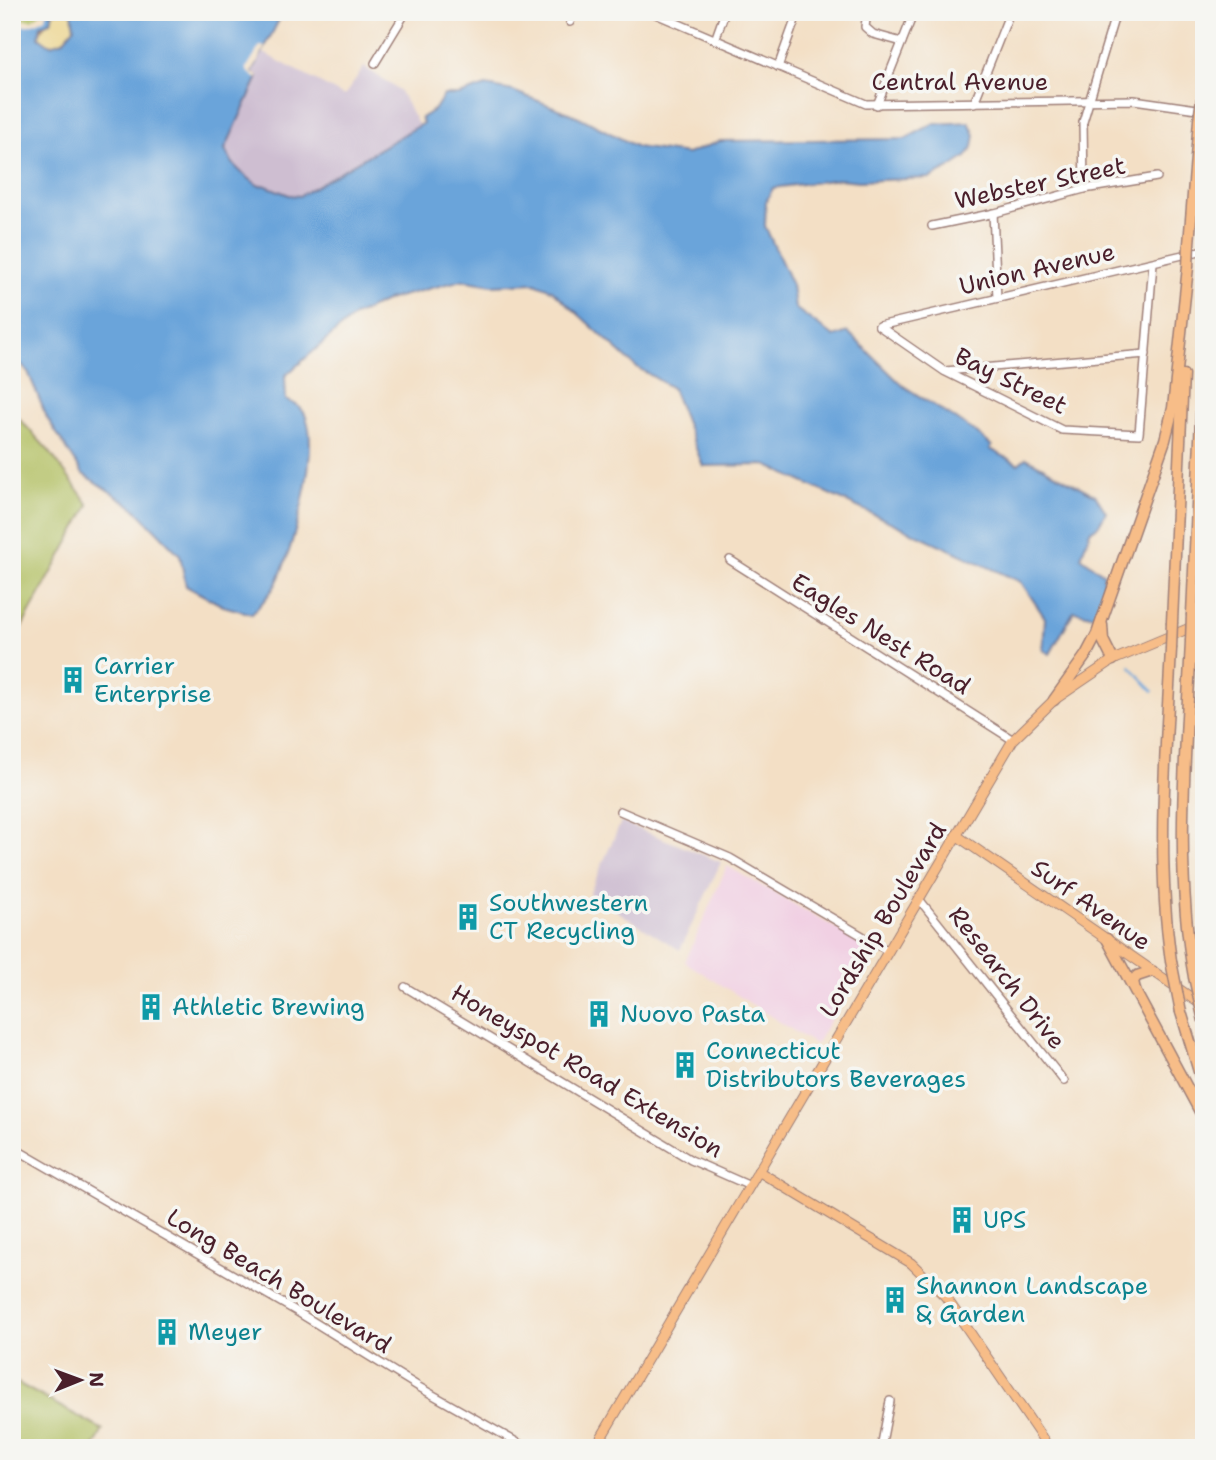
<svg xmlns="http://www.w3.org/2000/svg" width="1216" height="1460" font-family="'Shantell Sans',sans-serif">
<style>
.built{fill:#f1d0e3}
.industrial{fill:#cebed1}
.green{fill:#b2c063;stroke:#7e7047;stroke-width:2}
.sand{fill:#eeda9e;stroke:#9c7c64;stroke-width:2}
.water{fill:#6ba4da;stroke:#5a6282;stroke-width:2}
.pier{fill:#f3dfc5}
.lines{fill:none;stroke-linecap:round;stroke-linejoin:round}
.stream{stroke:#6ba4da;stroke-width:2}
.minor-casing{stroke:#9e7f78;stroke-width:10}
.major-casing{stroke:#9e7f78;stroke-width:11}
.highway-casing{stroke:#9e7f78;stroke-width:13}
.minor{stroke:#fff;stroke-width:7}
.major{stroke:#f7bd88;stroke-width:9}
.highway{stroke:#f7bd88;stroke-width:10}
.highway-bridge-casing{stroke:#9e7f78;stroke-width:13;stroke-linecap:butt}
.highway-bridge{stroke:#f7bd88;stroke-width:10}
.labels{text-anchor:middle;stroke-width:7;stroke-linejoin:round;paint-order:stroke}
.street-label{font-size:24px;fill:#4a1f2b;stroke:#f6f6f2}
.culture-label{font-size:24px;fill:#0d838f;stroke:#f6f6f2;text-anchor:start}
</style>
<rect width="100%" height="100%" fill="#f6f6f2"/>
<filter id="ink" filterUnits="userSpaceOnUse"><feTurbulence type="fractalNoise" baseFrequency=".0143" numOctaves="2"/><feDisplacementMap in="SourceGraphic" scale="14" xChannelSelector="R" yChannelSelector="G"/><feConvolveMatrix kernelMatrix="1 2 1 2 8 2 1 2 1" color-interpolation-filters="sRGB"/></filter>
<filter id="wash" filterUnits="userSpaceOnUse"><feTurbulence type="fractalNoise" baseFrequency=".00686" numOctaves="4" result="noise"/><feDisplacementMap in="SourceGraphic" scale="28" xChannelSelector="R" yChannelSelector="G"/><feGaussianBlur stdDeviation="1.57" result="paint"/><feColorMatrix in="noise" values="0 0 0 0 0 0 0 0 0 0 0 0 0 0 0 0 0 1.4 0 .05"/><feComposite in="paint" operator="in"/></filter>
<g filter="url(#wash)">
<rect width="100%" height="100%" fill="#f3dfc5"/>
<!-- built -->
<polygon class="built" points="727,866 857,940 869,953 816,1045 685,962"/>
<!-- industrial -->
<g class="industrial">
<polygon points="262,52 344,96 364,67 399,90 419,126 299,196 289,195 264,185 260,186 241,173 228,158 225,149 259,76 252,73"/>
<polygon points="621,822 721,862 680,950 589,894"/>
</g>
<!-- green -->
<g class="green">
<polygon points="12,12 72,12 39,37 43,18 28,22 12,23"/>
<polygon points="12,411 49,451 89,505 12,645"/>
<polygon points="12,1380 103,1430 93,1448 12,1448"/>
</g>
<!-- sand -->
<path class="sand" d="M51 12H123L96 46 34 45C39 32 46 24 51 12Z"/>
<!-- water -->
<path class="water" d="M45 12H53L51 22 41 25 39 37 50 45 63 41 74 28 72 12H283L252 73 258 77 225 149C231 166 245 176 259 186L264 185 289 195 299 196 423 123 421 118 435 109 444 95H459L486 86 513 91 579 117 637 147 687 154 720 141 905 139 933 124 969 122 975 135 973 147 966 157 948 169 930 178 859 181 839 179 773 188 766 202 765 226 792 285 795 308 834 337 848 332 902 385 974 431 992 446 990 449 1018 464 1026 458 1095 495 1106 512 1098 526 1090 531 1081 557 1104 574 1100 612 1094 616 1074 611 1050 654 1043 650 1045 618 1021 582 766 465 703 466 672 388 635 366 552 290 535 283 492 285 462 280 390 299 354 316 285 376 286 400C295 404 303 407 306 417 320 453 293 550 276 584 270 595 260 605 252 614L223 606 186 586 180 555 132 506 83 474 47 418 29 374 12 353V23L28 22 43 17Z"/>
<!-- pier -->
<g class="pier">
<polygon points="43,12 48,12 45,19 36,23 26,26 12,25 12,20 32,20"/>
<polygon points="260,46 265,47 252,73 259,76 257,79 247,71 247,67"/>
</g>
<g class="lines">
<!-- stream -->
<g class="stream">
<polyline points="1130,666 1153,691"/>
<polyline points="1201,714 1204,720"/>
</g>
</g>
</g>
<g filter="url(#ink)">
<g class="lines">
<defs>
<g id="minor">
<path d="M439 12C449 17 462 15 472 12"/>
<polyline points="651,12 866,104 1134,100 1204,110"/>
<polyline points="867,12 865,27 873,34 902,42"/>
<polyline points="570,22 574,12"/>
<polyline points="715,40 725,12"/>
<polyline points="375,63 406,12"/>
<polyline points="778,67 798,12"/>
<polyline points="974,103 1010,12"/>
<polyline points="877,105 914,12"/>
<polyline points="1084,189 1083,122 1116,12"/>
<polyline points="993,213 997,298"/>
<polyline points="932,226 995,213 1084,189 1157,177"/>
<polyline points="879,326 944,371 1062,430 1139,434 1153,263"/>
<polyline points="879,326 1204,250"/>
<polyline points="945,371 1146,354"/>
<polyline points="730,560 1013,740"/>
<polyline points="620,811 730,858 888,951"/>
<polyline points="919,899 1064,1081"/>
<polyline points="405,987 691,1160 750,1186"/>
<polyline points="12,1147 296,1311 419,1387 527,1448"/>
<polyline points="881,1448 890,1401"/>
</g>
<g id="major">
<polyline points="956,835 1202,1005"/>
<polyline points="758,1171 911,1263 945,1296 1049,1448"/>
<polyline points="595,1448 1013,740 1054,700 1113,660 1204,622"/>
</g>
<g id="highway">
<polyline points="1189,244 1199,120"/>
<polyline points="1192,614 1204,352"/>
<polyline points="1172,622 1183,375"/>
<polyline points="1102,625 1103,640 1113,660"/>
<path d="M1191 641C1186 753 1174 866 1194 977"/>
<path d="M1171 649C1166 753 1156 857 1171 961"/>
<polyline points="1054,700 1086,655 1097,634 1165,440 1173,408 1188,267"/>
<polyline points="1107,939 1204,1119"/>
<polyline points="1135,990 1133,981 1137,976 1152,971"/>
<polyline points="1181,1012 1204,1088"/>
</g>
</defs>
<!-- minor casing -->
<use href="#minor" class="minor-casing"/>
<!-- major casing -->
<use href="#major" class="major-casing"/>
<!-- highway casing -->
<use href="#highway" class="highway-casing"/>
<!-- minor -->
<use href="#minor" class="minor"/>
<!-- major -->
<use href="#major" class="major"/>
<!-- highway -->
<use href="#highway" class="highway"/>
<defs>
<g id="highway-bridge">
<polyline points="1199,120 1202,99"/>
<polyline points="1188,267 1189,244"/>
<polyline points="1191,641 1192,614"/>
<polyline points="1171,649 1172,622"/>
<polyline points="1171,961 1181,1012"/>
<polyline points="1194,977 1204,1021"/>
</g>
</defs>
<!-- highway-bridge casing -->
<use href="#highway-bridge" class="highway-bridge-casing"/>
<!-- highway-bridge -->
<use href="#highway-bridge" class="highway-bridge"/>
</g>
</g>
<!-- icons -->
<defs>
<symbol id="building-bare" viewBox="-9 -9 18 18"><path d="M-4-6H4V6H1V3H-1V6H-4ZM-2.5-4.3h1.7v1.8h-1.7ZM.8-4.3h1.7v1.8H.8ZM-2.5-1h1.7V.8h-1.7ZM.8-1h1.7V.8H.8Z" fill="#0f9aa8" stroke="#f6f6f2" stroke-width="2.5" paint-order="stroke"/></symbol>
</defs>
<g fill-rule="evenodd">
<use href="#building-bare" x="54" y="661" width="38" height="38"/>
<use href="#building-bare" x="449" y="898" width="38" height="38"/>
<use href="#building-bare" x="132" y="988" width="38" height="38"/>
<use href="#building-bare" x="580" y="995" width="38" height="38"/>
<use href="#building-bare" x="666" y="1046" width="38" height="38"/>
<use href="#building-bare" x="943" y="1201" width="38" height="38"/>
<use href="#building-bare" x="876" y="1281" width="38" height="38"/>
<use href="#building-bare" x="148" y="1313" width="38" height="38"/>
</g>
<g class="labels">
<!-- street labels -->
<g class="street-label">
<text x="960" y="90">Central Avenue</text>
<text transform="translate(1040 183) rotate(-12)" y="8">Webster Street</text>
<text transform="translate(1037 269) rotate(-13)" y="8">Union Avenue</text>
<text transform="translate(1011 381) rotate(26)" y="8">Bay Street</text>
<text transform="translate(881 634) rotate(32)" y="8">Eagles Nest Road</text>
<text transform="translate(1091 905) rotate(35)" y="8">Surf Avenue</text>
<text transform="translate(883 920) rotate(-59)" y="8">Lordship Boulevard</text>
<text transform="translate(1007 978) rotate(52)" y="8">Research Drive</text>
<text transform="translate(587 1071) rotate(31)" y="8">Honeyspot Road Extension</text>
<text transform="translate(279 1281) rotate(31)" y="8">Long Beach Boulevard</text>
</g>
<!-- culture labels -->
<g class="culture-label">
<text x="94" y="674">Carrier<tspan x="94" dy="28">Enterprise</tspan></text>
<text x="489" y="911">Southwestern<tspan x="489" dy="28">CT Recycling</tspan></text>
<text x="172" y="1015">Athletic Brewing</text>
<text x="620" y="1022">Nuovo Pasta</text>
<text x="706" y="1059">Connecticut<tspan x="706" dy="28">Distributors Beverages</tspan></text>
<text x="983" y="1228">UPS</text>
<text x="916" y="1294">Shannon Landscape<tspan x="916" dy="28">&amp; Garden</tspan></text>
<text x="188" y="1340">Meyer</text>
</g>
</g>
<!-- margin -->
<rect width="1216" height="1460" fill="none" stroke="#f6f6f2" stroke-width="42"/>
<!-- north arrow -->
<g transform="translate(80 1380) rotate(89)" stroke="#f6f6f2" stroke-width="5" paint-order="stroke">
<path d="M0-5L12 26L0 18L-12 26Z" fill="#4a1f2b"/>
<text y="-10" font-size="19" font-weight="bold" text-anchor="middle" fill="#4a1f2b">N</text>
</g>
</svg>
